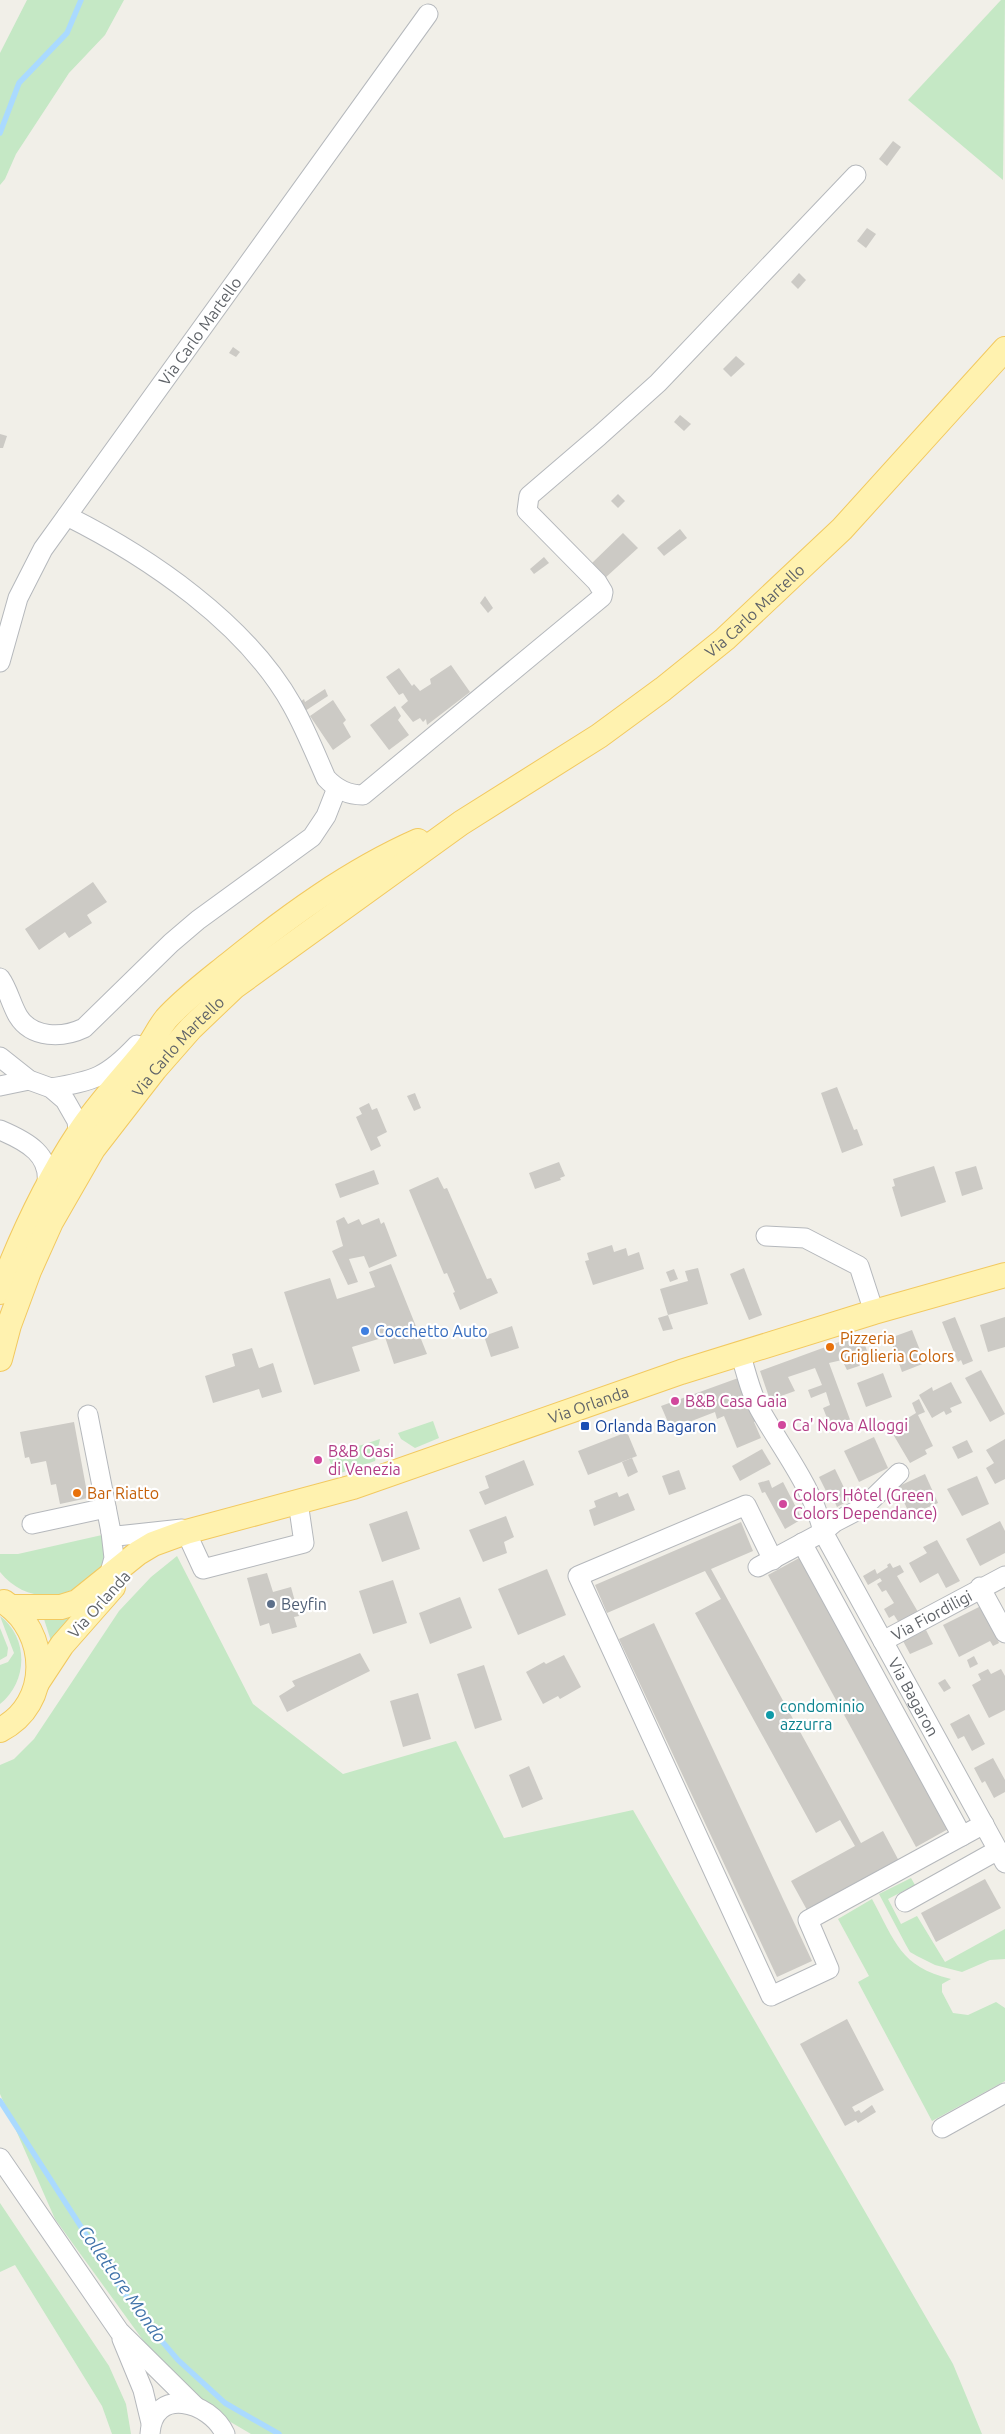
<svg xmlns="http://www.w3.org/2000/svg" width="1005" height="2434" font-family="Ubuntu,sans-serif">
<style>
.green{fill:#c5e8c5}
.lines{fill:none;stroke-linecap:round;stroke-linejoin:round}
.stream{stroke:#aadaff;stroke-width:5.5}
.building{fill:#cccac5}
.minor-casing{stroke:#b5b8bc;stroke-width:21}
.major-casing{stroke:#f2c960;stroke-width:26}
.minor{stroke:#fff;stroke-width:19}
.major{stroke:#fff2af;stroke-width:24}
.shop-dot{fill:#3f7fe0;stroke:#fff;stroke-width:2}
.food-dot{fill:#e8710a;stroke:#fff;stroke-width:2}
.hotel-dot{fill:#d1479c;stroke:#fff;stroke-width:2}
.transit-dot{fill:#1a4fb4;stroke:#fff;stroke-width:2}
.service-dot{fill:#5c6f8a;stroke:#fff;stroke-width:2}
.culture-dot{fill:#0f9aa8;stroke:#fff;stroke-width:2}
.labels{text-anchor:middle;stroke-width:4.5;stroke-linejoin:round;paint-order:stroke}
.street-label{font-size:16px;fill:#5f6368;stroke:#fff}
.shop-label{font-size:16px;fill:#366cbe;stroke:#fff;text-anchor:start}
.food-label{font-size:16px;fill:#c56008;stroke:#fff;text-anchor:start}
.hotel-label{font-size:16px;fill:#b23c85;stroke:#fff;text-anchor:start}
.transit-label{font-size:16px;fill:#164399;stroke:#fff;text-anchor:start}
.service-label{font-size:16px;fill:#4e5e75;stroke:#fff;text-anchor:start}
.culture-label{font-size:16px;fill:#0d838f;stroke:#fff;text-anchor:start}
.water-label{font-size:18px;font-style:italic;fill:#4174aa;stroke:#fff}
</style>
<rect width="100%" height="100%" fill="#f1efe8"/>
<!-- green -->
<g class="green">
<polygon points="27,0 124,0 105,35 69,73 16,154 5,179 0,185 0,53"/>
<polygon points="1001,0 1005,0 1003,180 908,100"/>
<polygon points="433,1421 439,1438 415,1448 401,1439 398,1433"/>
<polygon points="380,1439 375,1461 335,1475 328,1456"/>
<path d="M102 1535C103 1541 107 1549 106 1554 104 1566 97 1572 89 1579 62 1603 23 1601 0 1572V1554H18Z"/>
<polygon points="177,1556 253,1704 343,1774 456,1741 504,1838 633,1810 953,2364 982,2434 251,2434 217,2414 194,2395 145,2343 55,2219 0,2094 0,1765 14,1759 34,1739 119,1611 151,1577"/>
<polygon points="81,1610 52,1644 43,1616"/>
<path d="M0 1616C29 1638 28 1682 0 1704V1665L8 1662 14 1653Z"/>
<polygon points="0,1628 8,1648 7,1656 0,1660"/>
<polygon points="911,1878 915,1885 888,1899 901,1924 917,1916 945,1962 1005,1929 1005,1959 990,1960 962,1972 935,1965 917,1956 910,1952 906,1945 879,1894"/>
<path d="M872 1899C895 1941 900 1967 951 1979L942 1984V1992L953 2013 968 2015 996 2002 1005 2008V2081L932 2121 858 1982 869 1976 838 1919Z"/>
<polygon points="0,2203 109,2366 126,2404 131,2434 112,2434 102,2406 15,2265 0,2272"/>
</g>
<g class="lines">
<!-- stream -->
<g class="stream">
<polyline points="0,133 19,83 67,33 81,0"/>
<polyline points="0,2101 121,2289 154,2332 178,2360 225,2403 279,2434"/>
</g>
</g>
<!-- building -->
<g class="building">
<polygon points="893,141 901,147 887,166 879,159"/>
<polygon points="867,228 876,234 866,248 857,241"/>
<polygon points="799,273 806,280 798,289 791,282"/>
<polygon points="233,347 240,352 236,357 229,353"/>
<polygon points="736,356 745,364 731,377 723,369"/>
<polygon points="680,415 691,424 684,431 674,422"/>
<polygon points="0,434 7,436 3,448 0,448"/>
<polygon points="618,494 625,501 618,508 611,501"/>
<polygon points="680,529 687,538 664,556 657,548"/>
<polygon points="623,533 638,548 605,578 591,564"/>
<polygon points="544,557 549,563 534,574 530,569"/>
<polygon points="485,596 493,608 488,613 480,603"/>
<polygon points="451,665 470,692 427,725 426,719 423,722 420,718 413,722 401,707 408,701 403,693 399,695 386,677 399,668 412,686 414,684 420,691 431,684 430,679"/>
<polygon points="325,689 328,696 305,711 300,702 304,699 305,702"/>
<polygon points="333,700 346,720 343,723 351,737 333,750 310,716"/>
<polygon points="395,706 401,716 398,720 409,735 389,750 370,725"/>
<polygon points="93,882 107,902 87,915 92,923 69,938 65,932 39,950 25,929"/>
<polygon points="837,1087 854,1130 857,1129 863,1145 842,1153 821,1093"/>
<polygon points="415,1093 421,1108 414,1111 407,1096"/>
<polygon points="369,1103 372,1110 377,1108 387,1132 377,1137 381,1146 371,1151 356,1117 362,1114 359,1108"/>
<polygon points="559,1162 565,1176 560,1178 561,1180 535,1189 529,1173"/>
<polygon points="934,1166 946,1202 901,1217 892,1187 895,1186 893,1179"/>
<polygon points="976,1166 983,1189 962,1196 955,1172"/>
<polygon points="374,1170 379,1184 340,1198 335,1184"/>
<polygon points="438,1177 444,1189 447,1188 487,1279 491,1278 498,1293 460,1310 453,1293 455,1292 447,1273 444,1274 409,1190"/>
<polygon points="344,1217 348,1224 359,1219 362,1225 379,1218 381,1224 384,1222 397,1256 369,1268 364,1256 349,1259 358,1282 348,1285 332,1251 343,1246 336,1221"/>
<polygon points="612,1245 614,1252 626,1248 628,1256 639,1252 644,1269 593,1285 585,1261 589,1260 587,1253"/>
<polygon points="391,1264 427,1354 394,1364 385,1337 352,1347 360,1371 314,1385 284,1292 330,1278 337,1299 375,1287 369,1272"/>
<polygon points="698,1268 708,1304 668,1315 660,1289 688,1281 685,1271"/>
<polygon points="744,1268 762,1315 749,1320 730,1274"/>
<polygon points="674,1269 678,1279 670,1282 666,1272"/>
<polygon points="668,1315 673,1329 663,1331 658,1318"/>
<polygon points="955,1317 973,1361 963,1365 961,1360 958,1362 942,1322"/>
<polygon points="1005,1317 1005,1347 988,1352 980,1325"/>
<polygon points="512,1326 519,1348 491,1357 484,1336"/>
<polygon points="912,1330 925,1363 902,1372 890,1338"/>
<polygon points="861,1334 871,1362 847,1370 842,1360 829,1363 852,1425 840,1429 837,1420 829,1423 823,1408 830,1405 826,1392 811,1398 808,1390 822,1385 815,1368 788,1377 795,1391 770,1400 760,1371"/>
<polygon points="252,1348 259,1368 273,1363 282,1392 262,1398 259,1389 213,1403 205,1376 235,1366 232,1354"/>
<polygon points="981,1370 1005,1414 990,1422 965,1378"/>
<polygon points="883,1373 892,1397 866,1407 857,1383"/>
<polygon points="741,1377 758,1420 754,1422 761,1438 737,1448 724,1416 717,1419 715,1412 671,1429 661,1406"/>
<polygon points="951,1382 962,1403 950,1408 952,1412 946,1415 944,1411 932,1418 919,1395 932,1387 933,1391"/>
<polygon points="919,1399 925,1412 918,1415 933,1446 925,1450 927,1454 910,1463 890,1429 916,1413 912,1403"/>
<polygon points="74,1422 88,1498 60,1504 56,1484 51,1485 46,1461 31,1464 29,1457 25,1458 20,1432"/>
<polygon points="627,1432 637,1456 588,1475 578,1451"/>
<polygon points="874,1437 888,1468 859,1482 844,1451"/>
<polygon points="1005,1439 1005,1479 995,1484 986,1468 994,1463 986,1450"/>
<polygon points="967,1440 973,1452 958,1459 952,1447"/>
<polygon points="762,1449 771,1464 740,1481 732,1466"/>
<polygon points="632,1458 638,1472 628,1477 622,1462"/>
<polygon points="524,1460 534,1485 485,1505 479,1492 489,1488 485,1476"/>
<polygon points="835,1469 850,1500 837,1507 831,1494 828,1495 819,1477"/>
<polygon points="679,1470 686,1489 669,1495 662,1476"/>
<polygon points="925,1474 938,1503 910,1515 897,1487"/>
<polygon points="977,1476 989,1504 962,1516 947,1489"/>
<polygon points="769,1480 772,1488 783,1482 802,1519 785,1529 765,1492 762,1493 758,1483"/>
<polygon points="617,1492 619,1497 628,1493 635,1510 594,1526 589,1510 596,1507 594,1501"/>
<polygon points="407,1511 420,1549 382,1562 369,1524"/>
<polygon points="506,1516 514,1537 504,1542 507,1553 483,1562 469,1530"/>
<polygon points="1000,1521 1005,1531 1005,1553 980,1566 966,1539"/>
<polygon points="741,1522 753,1551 711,1569 861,1843 883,1831 899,1861 807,1910 791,1881 855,1846 840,1820 816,1833 695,1613 721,1599 705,1571 607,1613 595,1585"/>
<polygon points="937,1540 960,1581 946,1588 938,1573 920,1583 909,1563 927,1553 923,1547"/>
<polygon points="801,1557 950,1828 916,1847 768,1575"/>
<polygon points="890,1563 893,1568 900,1565 904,1572 897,1576 918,1612 899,1623 894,1615 889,1618 884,1609 894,1603 886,1590 882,1592 877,1584 882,1581 880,1578 868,1585 863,1576 875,1569 877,1574 888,1567 887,1565"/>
<polygon points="547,1569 566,1615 518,1635 498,1589"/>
<polygon points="267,1573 273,1592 291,1587 299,1616 294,1617 297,1627 272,1634 269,1623 260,1626 247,1578"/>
<polygon points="393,1580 407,1623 373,1634 359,1591"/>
<polygon points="460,1597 472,1628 430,1644 419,1613"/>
<polygon points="981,1606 999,1643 993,1646 990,1641 959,1657 943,1625"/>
<polygon points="654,1623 812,1961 777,1977 619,1639"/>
<polygon points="926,1630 933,1644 910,1654 903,1641"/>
<polygon points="360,1653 370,1671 287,1712 279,1696 295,1686 292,1681"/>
<polygon points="564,1655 581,1687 560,1699 558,1696 543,1704 526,1672 544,1662 546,1664"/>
<polygon points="974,1656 978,1664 970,1668 967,1660"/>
<polygon points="484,1665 502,1720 475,1729 457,1674"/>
<polygon points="988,1669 991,1674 1001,1669 1005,1676 1005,1710 989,1718 972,1685 981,1680 978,1674"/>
<polygon points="945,1679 951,1688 944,1692 938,1683"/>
<polygon points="418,1693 431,1739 403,1747 390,1701"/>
<polygon points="969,1714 985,1744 972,1751 964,1736 958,1739 950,1724"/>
<polygon points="993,1758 1005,1780 1005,1792 994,1798 985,1781 982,1783 974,1768"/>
<polygon points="529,1766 543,1799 522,1808 509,1775"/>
<polygon points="985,1879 1001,1908 936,1942 921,1913"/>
<polygon points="847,2019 884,2090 852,2107 855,2112 859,2110 861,2113 872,2105 876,2112 858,2123 856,2120 845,2126 800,2044"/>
</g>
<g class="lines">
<defs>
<g id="minor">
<path d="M67 516C149 557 246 623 292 705 305 728 315 753 326 778 336 789 348 795 363 795L602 597 603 592 597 582 527 511 529 496 599 436 658 383 856 175"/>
<path id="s1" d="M0 662 18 598 43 549 428 14"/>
<path d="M0 978C8 989 11 1004 18 1016 32 1039 63 1038 84 1028L171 943 198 920 312 837 326 816 337 788"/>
<polyline points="0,1057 29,1080 51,1088 65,1100 77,1121 79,1141"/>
<polyline points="0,1086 29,1080"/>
<path d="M51 1088C94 1081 107 1077 137 1045"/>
<path d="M0 1130C26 1141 54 1155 46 1189"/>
<polyline points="766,1236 805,1238 859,1266 874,1312"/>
<path d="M740 1353C746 1371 750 1392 759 1408 781 1448 813 1487 823 1532L835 1522 864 1507 899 1473"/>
<polyline points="88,1415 111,1532"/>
<polyline points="32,1524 106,1508"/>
<polyline points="186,1532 203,1569 304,1543 298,1502"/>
<polyline points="802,1543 962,1836"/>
<polyline points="773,1560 746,1505 578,1576 771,1996 829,1969 808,1920 984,1824"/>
<path id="s2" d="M758 1567 823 1532 1005 1863"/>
<polyline points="109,1576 114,1558 111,1532 117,1536 182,1529"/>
<polyline points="980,1587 1005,1633"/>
<path id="s3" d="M883 1641 1005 1576"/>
<polyline points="905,1902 998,1850"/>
<polyline points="942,2128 1005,2093"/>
<polyline points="0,2158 119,2331 195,2406"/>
<polyline points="122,2339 143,2390 151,2423"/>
<path d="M150 2434C153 2386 210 2401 225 2434"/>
</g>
<g id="major">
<path d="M0 1292C21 1237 46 1183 79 1133 98 1104 123 1078 145 1051 153 1041 158 1029 166 1019 184 999 208 981 229 964 287 917 350 871 418 841"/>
<path id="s4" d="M0 1359 9 1325 29 1271 51 1222 93 1149 155 1069 191 1028 234 987 461 823 599 736 663 689 725 639 842 529 1005 349"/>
<path id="s5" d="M12 1607H61L77 1602 138 1553 153 1544 186 1532 353 1487 681 1372 874 1312 1005 1275"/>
<polyline points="37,1683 62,1645 113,1587"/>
<path d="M0 1730C52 1704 49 1631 4 1602"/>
</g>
</defs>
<!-- minor casing -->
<use href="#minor" class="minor-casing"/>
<!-- major casing -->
<use href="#major" class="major-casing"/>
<!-- minor -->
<use href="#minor" class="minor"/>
<!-- major -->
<use href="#major" class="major"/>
</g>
<!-- markers -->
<circle class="shop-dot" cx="365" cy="1331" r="5"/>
<g class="food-dot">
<circle cx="830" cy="1347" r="5"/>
<circle cx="77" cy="1493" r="5"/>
</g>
<g class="hotel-dot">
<circle cx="675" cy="1401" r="5"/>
<circle cx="782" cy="1425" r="5"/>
<circle cx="318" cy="1460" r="5"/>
<circle cx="783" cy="1504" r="5"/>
</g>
<rect class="transit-dot" x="580" y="1421" width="10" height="10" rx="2.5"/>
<circle class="service-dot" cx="271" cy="1604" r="5"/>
<circle class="culture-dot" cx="770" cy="1715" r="5"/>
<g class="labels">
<!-- street labels -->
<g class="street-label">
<text dy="6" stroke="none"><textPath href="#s1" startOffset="390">Via Carlo Martello</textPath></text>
<text dy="6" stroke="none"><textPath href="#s4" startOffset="1089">Via Carlo Martello</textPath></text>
<text dy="6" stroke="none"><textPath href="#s4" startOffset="364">Via Carlo Martello</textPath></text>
<text dy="6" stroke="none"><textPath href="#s5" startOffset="619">Via Orlanda</textPath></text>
<text transform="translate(99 1604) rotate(-48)" y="6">Via Orlanda</text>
<text dy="6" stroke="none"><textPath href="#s3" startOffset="55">Via Fiordiligi</textPath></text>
<text dy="6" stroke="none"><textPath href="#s2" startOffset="262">Via Bagaron</textPath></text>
</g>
<!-- shop labels -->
<g class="shop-label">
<text x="375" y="1337">Cocchetto Auto</text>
</g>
<!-- food labels -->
<g class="food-label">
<text x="840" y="1344">Pizzeria<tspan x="840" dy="18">Griglieria Colors</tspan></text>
<text x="87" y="1499">Bar Riatto</text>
</g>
<!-- hotel labels -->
<g class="hotel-label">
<text x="685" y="1407">B&amp;B Casa Gaia</text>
<text x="792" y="1431">Ca' Nova Alloggi</text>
<text x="328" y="1457">B&amp;B Oasi<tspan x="328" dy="18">di Venezia</tspan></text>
<text x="793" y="1501">Colors Hôtel (Green<tspan x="793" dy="18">Colors Dependance)</tspan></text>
</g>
<!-- transit labels -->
<g class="transit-label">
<text x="595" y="1432">Orlanda Bagaron</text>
</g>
<!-- service labels -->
<g class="service-label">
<text x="281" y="1610">Beyfin</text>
</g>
<!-- culture labels -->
<g class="culture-label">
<text x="780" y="1712">condominio<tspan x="780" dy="18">azzurra</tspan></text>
</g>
<!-- water labels -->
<g class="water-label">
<text transform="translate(122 2284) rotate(55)" y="6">Collettore Mondo</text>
</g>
</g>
</svg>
